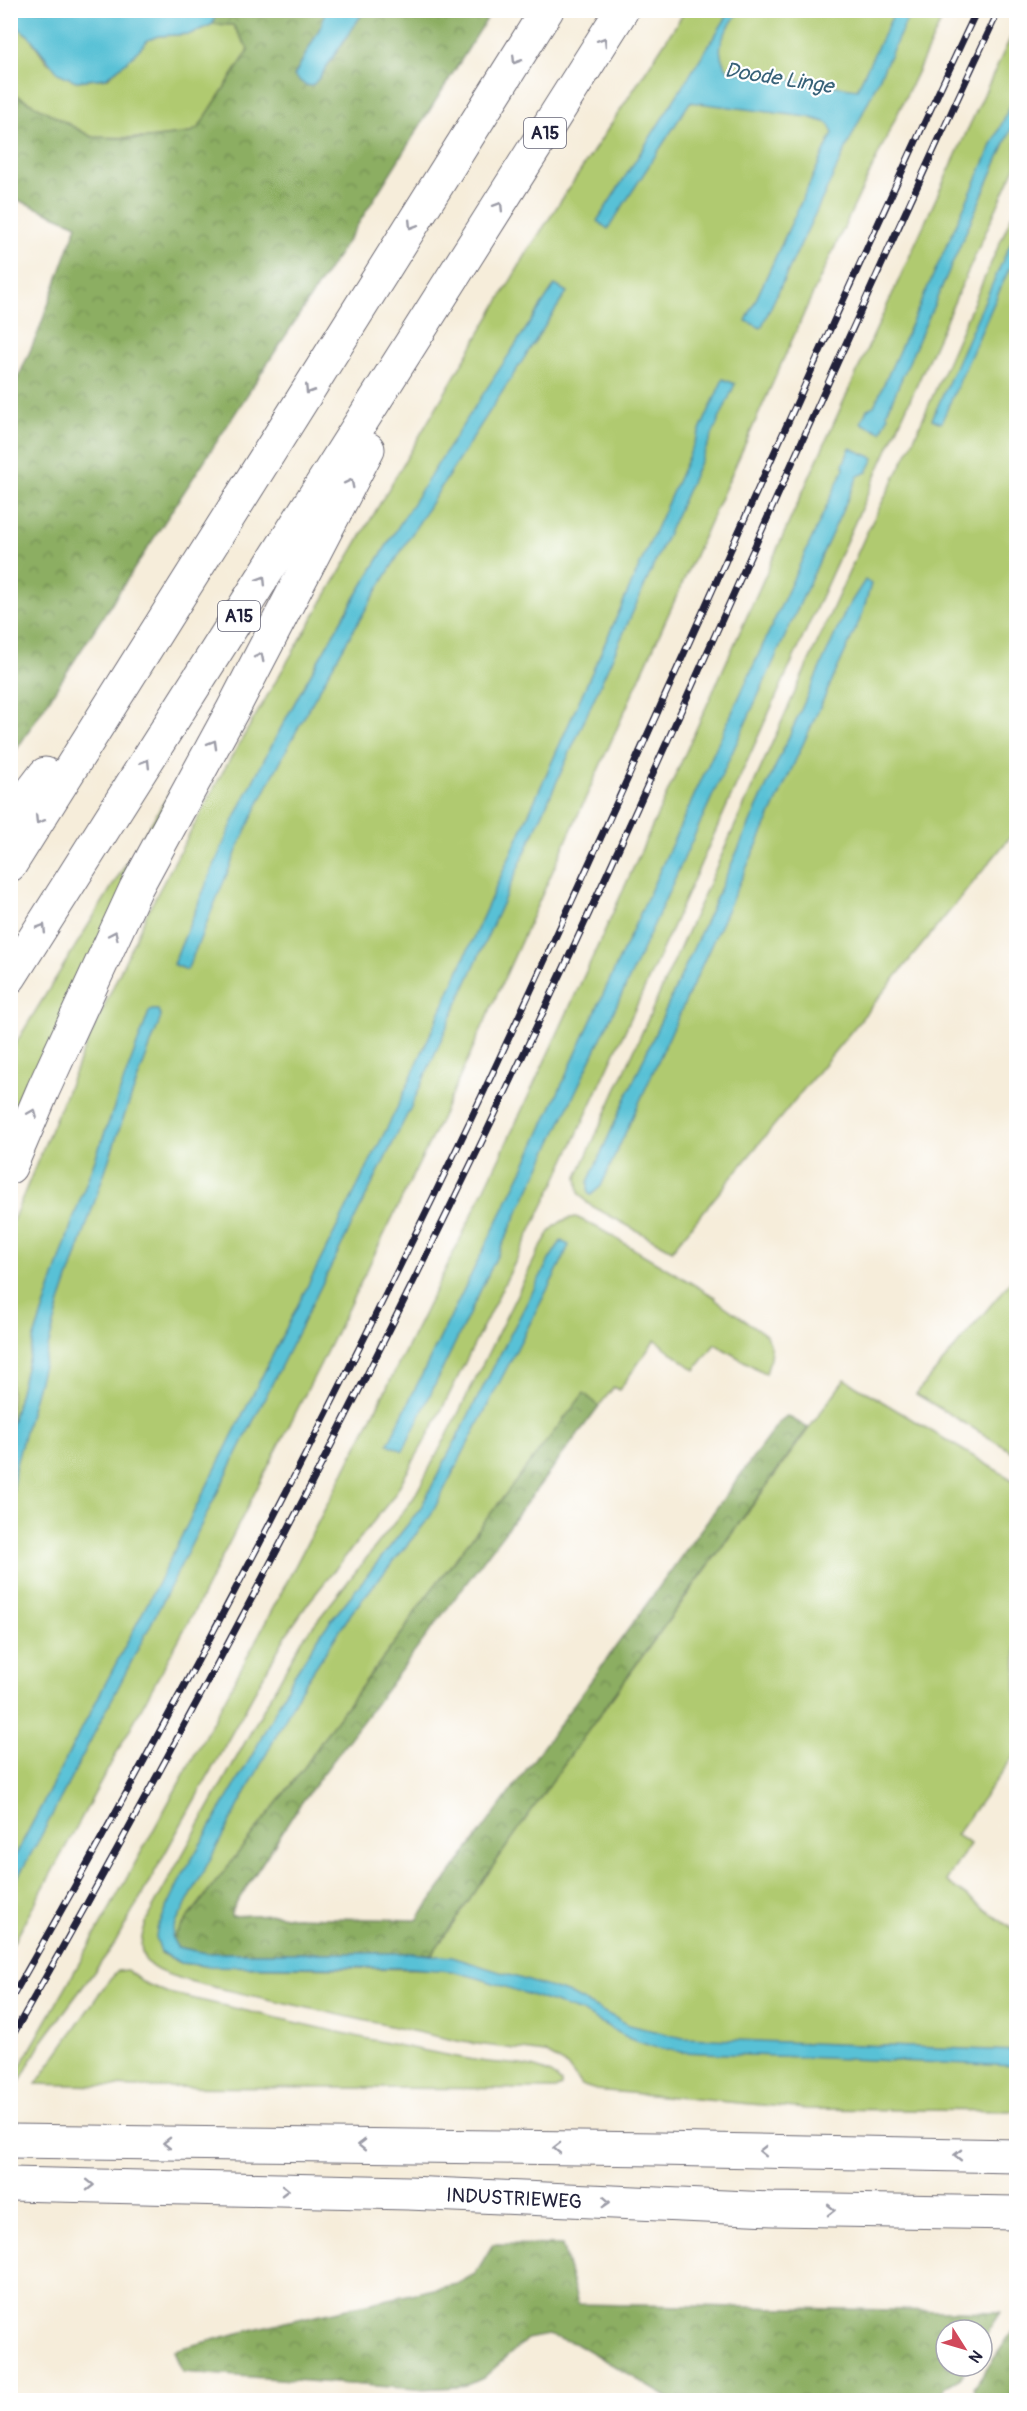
<svg xmlns="http://www.w3.org/2000/svg" width="1027" height="2411" font-family="Pangolin,sans-serif">
<style>
.grass{fill:#b0ca70;stroke:#697656;stroke-width:1.5}
.forest{fill:url(#forest-crowns);stroke:#57684e;stroke-width:1.5}
.water{fill:#59c1d6;stroke:#3e7288;stroke-width:1.5}
.lines{fill:none;stroke-linecap:round;stroke-linejoin:round}
.secondary-casing{stroke:#6c6973;stroke-width:35}
.highway-casing{stroke:#6c6973;stroke-width:35}
.secondary{stroke:#fff;stroke-width:33}
.highway{stroke:#fff;stroke-width:33}
.rail-casing{stroke:#22223b;stroke-width:7}
.rail{stroke:#fff;stroke-width:4.5;stroke-dasharray:14;stroke-linecap:butt}
.oneway{stroke:#9c9ca7}
.labels{text-anchor:middle;stroke-width:4.5;stroke-linejoin:round;paint-order:stroke}
.shield{fill:#fff;stroke:#646476;stroke-width:1.5}
.shield-label{font-size:18px;font-weight:bold;fill:#22223b}
.street-label{font-size:20px;fill:#22223b;stroke:#fff}
.water-label{font-size:21px;font-style:italic;fill:#386279;stroke:#fff}
</style>
<defs>
<pattern id="forest-crowns" width="20" height="18" patternUnits="userSpaceOnUse" patternTransform="scale(1.5)"><rect width="20" height="18" fill="#8cae62"/><path d="M2 6a3 3 0 1 1 6 0M12 15a3 3 0 1 1 6 0" fill="none" stroke="#728d52"/></pattern>
</defs>
<rect width="100%" height="100%" fill="#fff"/>
<filter id="ink" filterUnits="userSpaceOnUse"><feTurbulence type="fractalNoise" baseFrequency=".0167" numOctaves="2"/><feDisplacementMap in="SourceGraphic" scale="12" xChannelSelector="R" yChannelSelector="G"/><feConvolveMatrix kernelMatrix="1 2 1 2 8 2 1 2 1" color-interpolation-filters="sRGB"/></filter>
<filter id="wash" filterUnits="userSpaceOnUse"><feTurbulence type="fractalNoise" baseFrequency=".008" numOctaves="4" result="noise"/><feDisplacementMap in="SourceGraphic" scale="24" xChannelSelector="R" yChannelSelector="G"/><feGaussianBlur stdDeviation="1.35" result="paint"/><feColorMatrix in="noise" values="0 0 0 0 0 0 0 0 0 0 0 0 0 0 0 0 0 1.4 0 .05"/><feComposite in="paint" operator="in"/></filter>
<g filter="url(#wash)">
<rect width="100%" height="100%" fill="#f6edda"/>
<!-- grass -->
<g class="grass">
<polygon points="10,11 16,11 14,18 20,29 29,36 47,62 76,81 108,78 148,40 158,36 190,34 213,24 233,25 249,50 199,127 190,133 147,138 92,137 18,96 11,96"/>
<polygon points="685,11 946,11 815,289 440,1121 321,1363 197,1606 11,1947 11,1225 83,1052 148,911 222,773 528,251"/>
<path d="M1016 26V165L647 983 556 1180 434 1425 393 1497 309 1602 288 1632 114 1945 41 2043 11 2097V2083C187 1777 353 1466 505 1146 680 775 841 397 1016 26Z"/>
<polygon points="1016,206 1016,830 672,1250 588,1204 579,1193 577,1177 867,532 909,450"/>
<polygon points="180,776 11,1145 11,1051"/>
<path d="M576 1217 600 1229 715 1297 716 1300 766 1335C774 1347 770 1360 766 1374L715 1344 695 1370 655 1340 619 1390 614 1387 599 1406 584 1394 419 1606 405 1629 331 1727 306 1765 161 1953 181 1963 205 1966 430 1969 432 1954 566 1761 845 1379 1016 1482V1753L956 1835 970 1844 946 1881 1016 1932V2111L806 2109 596 2090 581 2085 567 2066 545 2053 462 2042 200 1984C154 1971 126 1967 150 1913L302 1640 413 1499 454 1422 539 1250C549 1233 554 1220 576 1217Z"/>
<polygon points="1016,1275 1016,1454 916,1394"/>
<path d="M127 1970 142 1982 168 1993C272 2016 375 2043 480 2061 506 2065 544 2062 561 2083V2086L555 2089 141 2087 36 2084 106 1984 118 1971Z"/>
</g>
<!-- forest -->
<g class="forest">
<polygon points="213,11 325,11 322,24 294,76 319,78 364,11 492,11 355,229 11,758 11,394 38,333 77,225 11,197 11,95 18,96 92,137 141,139 190,133 199,127 249,50 233,25 213,24 215,16"/>
<polygon points="584,1393 599,1406 299,1806 237,1902 231,1912 231,1916 274,1914 292,1917 417,1920 779,1422 787,1416 808,1428 566,1761 432,1954 206,1953 177,1947 172,1939 306,1765 331,1727 405,1629 419,1606"/>
<polygon points="493,2244 562,2245 578,2304 1001,2312 982,2342 982,2330 946,2330 946,2366 967,2366 959,2379 946,2386 937,2400 672,2400 577,2344 548,2335 527,2339 483,2378 470,2384 458,2387 418,2389 182,2372 174,2350 262,2327 457,2284 475,2274"/>
<polygon points="1016,2326 1016,2400 978,2400 974,2388"/>
</g>
<!-- water -->
<g class="water">
<polygon points="16,10 213,10 215,16 213,24 190,34 158,36 148,40 130,59 106,78 76,81 58,73 29,36 20,29 14,18"/>
<path d="M731 10 739 11C726 31 710 49 729 71L857 89 895 11H911L761 328 746 321 833 133 828 123 808 117 690 102 608 229 597 221Z"/>
<polygon points="325,11 364,11 319,78 312,86 305,85 294,76 322,24"/>
<polygon points="1016,92 1016,118 887,412 888,417 881,432 861,423 867,409 874,406"/>
<polygon points="1016,231 1016,253 941,423 932,419"/>
<path d="M555 285 567 292C459 459 348 625 259 803 232 857 211 914 187 970L173 964C197 909 218 851 245 797 333 621 446 449 555 285Z"/>
<polygon points="723,379 735,384 411,1107 169,1589 40,1838 11,1889 11,1864 157,1585 399,1104"/>
<polygon points="850,448 874,458 867,472 858,476 630,977 538,1171 403,1451 388,1444 525,1165 844,468 843,465"/>
<polygon points="865,580 871,584 862,615 601,1186 591,1195 588,1193 588,1182 846,610"/>
<polygon points="152,1010 158,1010 161,1017 119,1130 60,1303 15,1468 11,1522 11,1426 33,1341 76,1211 149,1012"/>
<polygon points="561,1241 569,1245 560,1265 430,1517 352,1612 301,1689 173,1929 172,1938 177,1947 206,1953 410,1953 452,1957 567,1993 629,2025 683,2038 1016,2051 1016,2066 681,2052 654,2047 630,2039 582,2012 478,1978 452,1971 411,1968 205,1966 181,1963 161,1952 156,1937 157,1929 182,1876 254,1752 291,1680 322,1632 420,1509 549,1260"/>
</g>
</g>
<g filter="url(#ink)">
<g class="lines">
<defs>
<g id="secondary">
<polyline points="10,2141 657,2149 1016,2156"/>
<polyline points="10,2184 408,2193 773,2209 1016,2213"/>
</g>
<g id="highway">
<polyline points="10,820 45,774"/>
<polyline points="10,865 547,10"/>
<polyline points="10,977 622,10"/>
<polyline points="10,1167 43,1090 136,888 233,709 368,449"/>
</g>
</defs>
<!-- secondary casing -->
<use href="#secondary" class="secondary-casing"/>
<!-- highway casing -->
<use href="#highway" class="highway-casing"/>
<!-- secondary -->
<use href="#secondary" class="secondary"/>
<!-- highway -->
<use href="#highway" class="highway"/>
<defs>
<g id="rail">
<path d="M10 2001C174 1714 327 1421 469 1123 643 755 803 379 977 10"/>
<path d="M10 2040C179 1744 337 1442 485 1135 663 764 823 383 999 10"/>
</g>
</defs>
<!-- rail casing -->
<use href="#rail" class="rail-casing"/>
<!-- rail -->
<use href="#rail" class="rail"/>
</g>
<!-- one-way arrows -->
<defs><path id="oneway-chevron" d="M-2-3.5L2.5 0L-2 3.5" fill="none" stroke-width="1.6" stroke-linecap="round" stroke-linejoin="round" transform="scale(1.5)"/></defs>
<g class="oneway">
<use href="#oneway-chevron" transform="translate(603 41) rotate(-58)"/>
<use href="#oneway-chevron" transform="translate(516 60) rotate(122)"/>
<use href="#oneway-chevron" transform="translate(499 206) rotate(-58)"/>
<use href="#oneway-chevron" transform="translate(412 225) rotate(122)"/>
<use href="#oneway-chevron" transform="translate(309 390) rotate(122)"/>
<use href="#oneway-chevron" transform="translate(350 483) rotate(-63)"/>
<use href="#oneway-chevron" transform="translate(262 580) rotate(-58)"/>
<use href="#oneway-chevron" transform="translate(260 657) rotate(-63)"/>
<use href="#oneway-chevron" transform="translate(213 744) rotate(-60)"/>
<use href="#oneway-chevron" transform="translate(146 763) rotate(-58)"/>
<use href="#oneway-chevron" transform="translate(39 820) rotate(122)"/>
<use href="#oneway-chevron" transform="translate(42 928) rotate(-58)"/>
<use href="#oneway-chevron" transform="translate(114 935) rotate(-65)"/>
<use href="#oneway-chevron" transform="translate(33 1113) rotate(-67)"/>
<use href="#oneway-chevron" transform="translate(167 2143) rotate(-179)"/>
<use href="#oneway-chevron" transform="translate(362 2145) rotate(-179)"/>
<use href="#oneway-chevron" transform="translate(557 2148) rotate(-179)"/>
<use href="#oneway-chevron" transform="translate(763 2151) rotate(-179)"/>
<use href="#oneway-chevron" transform="translate(958 2155) rotate(-179)"/>
<use href="#oneway-chevron" transform="translate(90 2185) rotate(1)"/>
<use href="#oneway-chevron" transform="translate(285 2190) rotate(1)"/>
<use href="#oneway-chevron" transform="translate(606 2202) rotate(3)"/>
<use href="#oneway-chevron" transform="translate(831 2210) rotate(1)"/>
</g>
</g>
<g class="labels">
<!-- shield labels -->
<g class="shield">
<rect x="524" y="118" width="42" height="30" rx="4.5"/>
<rect x="218" y="601" width="42" height="30" rx="4.5"/>
</g>
<g class="shield-label">
<text x="545" y="139">A15</text>
<text x="239" y="622">A15</text>
</g>
<!-- street labels -->
<g class="street-label">
<text transform="translate(514 2198) rotate(3)" y="7">INDUSTRIEWEG</text>
</g>
<!-- water labels -->
<g class="water-label">
<text transform="translate(779 78) rotate(9)" y="7">Doode Linge</text>
</g>
</g>
<!-- margin -->
<rect width="1027" height="2411" fill="none" stroke="#fff" stroke-width="36"/>
<!-- north arrow -->
<g transform="translate(964 2348) rotate(127)"><circle r="28" fill="#ffffff" stroke="#a7a7b1" stroke-width="1.5"/>
<path d="M0-4.5L10 22L0 15L-10 22Z" fill="#d1495b"/>
<text y="-9" font-size="16" font-weight="bold" text-anchor="middle" fill="#22223b">N</text>
</g>
</svg>
